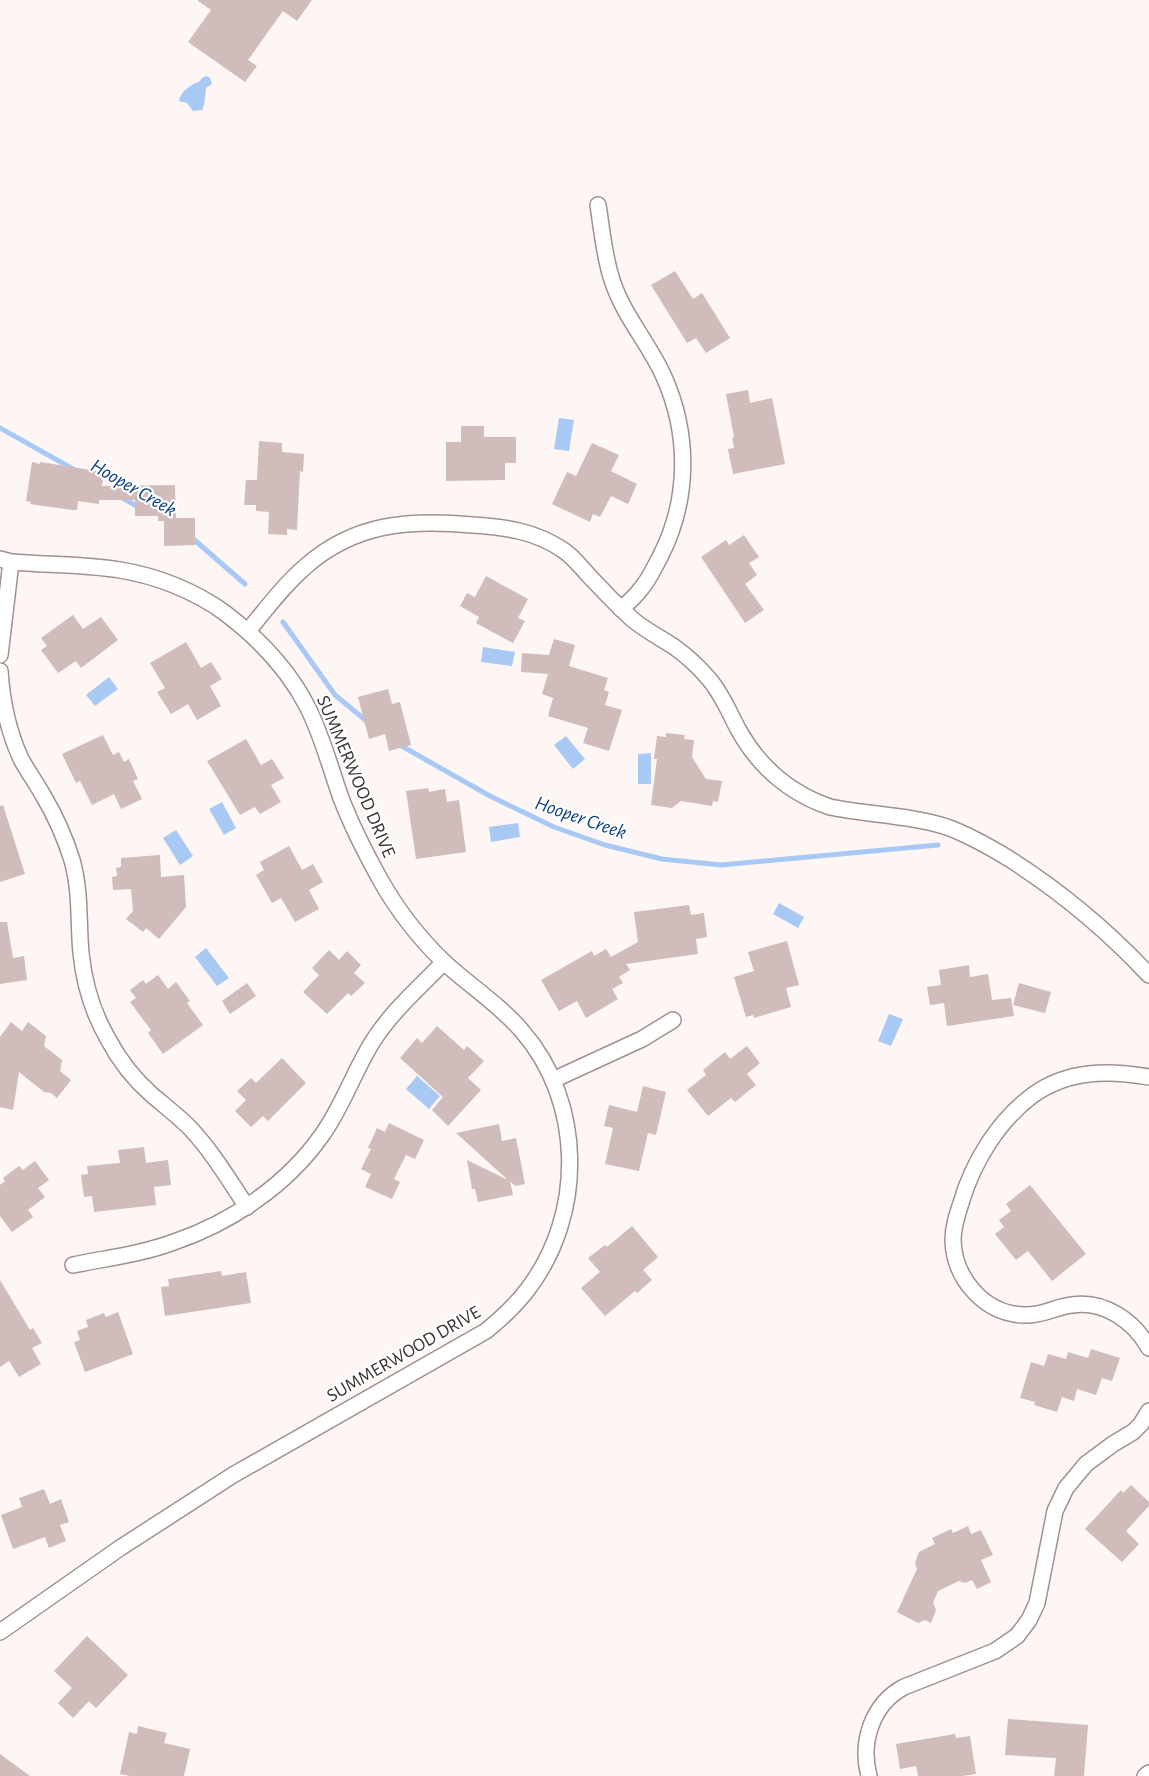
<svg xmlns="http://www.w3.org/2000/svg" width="1149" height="1776" font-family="'Alegreya Sans',sans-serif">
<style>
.water{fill:#a9c9f5}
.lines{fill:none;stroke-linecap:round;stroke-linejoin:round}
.stream{stroke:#a9c9f5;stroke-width:5}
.building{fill:#cfbcbb}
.minor-casing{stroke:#a2908f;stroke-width:18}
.minor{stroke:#fff;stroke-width:15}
.labels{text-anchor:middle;stroke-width:4.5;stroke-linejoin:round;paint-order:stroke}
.street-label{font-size:19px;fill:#3b3433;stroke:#fff}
.water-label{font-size:20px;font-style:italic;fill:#0b3f7d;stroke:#fff}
</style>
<rect width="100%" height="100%" fill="#fef6f5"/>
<!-- water -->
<g class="water">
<path d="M206 76 210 78 212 84 206 88 204 105 202 110 193 111 187 103 179 101C180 92 191 84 199 82L202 78Z"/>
<polygon points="559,418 574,420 569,451 554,449"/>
<polygon points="483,647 515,652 512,666 481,662"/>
<polygon points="109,677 118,689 95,706 86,695"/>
<polygon points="566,736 585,759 573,769 554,745"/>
<polygon points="651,753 651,784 638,784 638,754"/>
<polygon points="222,802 236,828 224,835 209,809"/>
<polygon points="518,823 520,837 491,842 489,827"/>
<polygon points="176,830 193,856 180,865 163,838"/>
<polygon points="779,903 804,917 798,928 773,914"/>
<polygon points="206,948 229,978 217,986 195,957"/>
<polygon points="889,1014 903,1019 891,1046 878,1041"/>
<polygon points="417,1076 440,1096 429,1109 406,1089"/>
</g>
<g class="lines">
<!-- stream -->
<g class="stream">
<polyline points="0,428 73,469"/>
<polyline points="121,497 140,508"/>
<polyline points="191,537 245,584"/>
<polyline points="283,622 335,695 369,723"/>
<polyline points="398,744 490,796 554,827 605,845 662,859 721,865 938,845"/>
</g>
</g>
<!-- building -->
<g class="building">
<polygon points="197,0 312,0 297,21 283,11 248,60 257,66 245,82 188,42 211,10"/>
<polygon points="675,271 693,299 702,293 730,338 706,353 696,338 687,343 651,285"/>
<polygon points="748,390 750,403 772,398 785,464 733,474 728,449 734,448 732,438 734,437 726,394"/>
<polygon points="461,426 484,426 484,437 516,437 516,463 505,463 505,480 446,481 446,442 461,442"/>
<polygon points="259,441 282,443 282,452 304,454 303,472 300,471 297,530 287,529 287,535 268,534 269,512 256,511 256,505 244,505 246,480 257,480"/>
<polygon points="592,443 619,455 611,471 637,484 628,504 611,496 600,517 593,514 590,522 552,504 567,472 576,476"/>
<polygon points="32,462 40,464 40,462 104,472 102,486 175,485 176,518 195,518 195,545 164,546 164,521 158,521 158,516 135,516 135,500 99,500 99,504 78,501 77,510 72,510 30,504 31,502 26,501"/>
<polygon points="744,535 759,557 749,563 757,575 745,584 764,610 745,623 701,557 726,540 729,545"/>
<polygon points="486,576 528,599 518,618 525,621 513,643 476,623 479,617 460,606 467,593 475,597"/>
<polygon points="73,615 83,629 101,617 118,640 81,668 76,661 58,673 41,650 47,646 41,638"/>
<polygon points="554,639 575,645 569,666 608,678 604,690 609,692 605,705 622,710 609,751 583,743 588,728 548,716 553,698 542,694 548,674 521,672 522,653 549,655"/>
<polygon points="186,642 201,668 211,662 222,679 210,686 221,706 197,720 188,704 171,714 157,692 165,688 150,663"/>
<polygon points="388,689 392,704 400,702 411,745 389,751 385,734 369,739 358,697"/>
<polygon points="666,733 685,735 684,739 694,740 692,757 706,779 722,781 718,802 713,801 712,806 681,801 672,808 651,805 657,759 654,759 657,736 666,737"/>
<polygon points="103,735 113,755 119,752 124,762 129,759 138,779 133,781 142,799 121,809 114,794 92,805 80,781 76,783 62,754"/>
<polygon points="246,739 261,765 272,759 284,778 271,785 281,802 260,814 255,807 240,815 207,761"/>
<polygon points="428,788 429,792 445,789 447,802 459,800 466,852 416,859 406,791"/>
<polygon points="3,805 25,874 0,882 0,806"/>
<polygon points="289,846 302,870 313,864 323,882 309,890 319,909 295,922 281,898 272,903 256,875 264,870 260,862"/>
<polygon points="160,855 161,877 184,875 186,907 159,939 146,928 143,932 126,919 133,911 131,889 113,890 112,877 117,876 116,868 121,867 121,858"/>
<polygon points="689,905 691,915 704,913 707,937 696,939 698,954 626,964 630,970 619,977 623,983 612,989 618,999 586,1018 577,1001 559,1011 541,980 592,951 594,956 606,949 611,957 638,942 634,912"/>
<polygon points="0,922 7,922 13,958 24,956 27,980 0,984"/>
<polygon points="787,941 799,985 786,988 791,1007 754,1018 753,1015 746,1017 734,977 754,971 748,952"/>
<polygon points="329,950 339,960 347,951 361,965 354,973 365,983 351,996 348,993 327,1014 303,992 319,975 312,968"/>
<polygon points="969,965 970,977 988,974 992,1000 1011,998 1014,1016 947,1026 944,1003 930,1005 927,987 941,985 939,970"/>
<polygon points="158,975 168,989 176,982 190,1001 187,1003 203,1025 163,1054 148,1033 151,1030 130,1002 136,998 130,990 143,980 146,984"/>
<polygon points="247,983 256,996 230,1014 222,1001"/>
<polygon points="1019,983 1051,992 1045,1013 1013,1005"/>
<polygon points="11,1022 22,1031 28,1022 46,1036 44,1046 62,1060 60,1071 71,1080 57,1098 51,1093 44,1092 19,1072 13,1110 0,1107 0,1037"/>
<polygon points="437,1026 464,1050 467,1046 484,1061 468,1078 481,1090 448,1126 432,1110 443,1097 400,1058 417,1038 422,1043"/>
<polygon points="747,1046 760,1063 747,1074 756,1085 735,1102 731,1098 708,1116 687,1090 706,1075 703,1070 725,1052 730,1059"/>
<polygon points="282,1058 306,1083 268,1121 263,1116 251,1127 235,1111 246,1100 237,1091 251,1078 256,1083"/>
<polygon points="643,1086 666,1092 656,1135 648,1133 639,1171 605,1164 613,1128 604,1126 609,1105 637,1112"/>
<polygon points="389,1123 424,1140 415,1159 406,1155 394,1179 400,1182 392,1199 365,1187 371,1174 361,1169 371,1149 368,1148 377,1128 385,1132"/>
<polygon points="499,1124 502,1141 516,1138 525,1184 515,1186 510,1181 513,1195 478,1202 475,1189 472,1189 467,1160 508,1180 456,1133"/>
<polygon points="144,1147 146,1163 168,1160 171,1185 154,1187 156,1205 94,1212 92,1196 84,1197 81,1175 88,1174 87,1166 120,1163 118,1150"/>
<polygon points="35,1161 49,1180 38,1188 45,1197 28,1210 33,1217 12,1232 0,1216 0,1185 5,1181 3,1178 19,1166 23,1170"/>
<polygon points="1030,1185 1086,1254 1052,1281 1028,1251 1016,1260 995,1234 1004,1227 999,1220 1011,1211 1006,1204"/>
<polygon points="632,1226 658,1257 643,1270 652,1280 637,1293 635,1291 605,1316 581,1288 600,1272 588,1258 605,1245 607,1247"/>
<polygon points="221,1271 222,1276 246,1272 251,1303 165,1316 161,1287 169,1286 168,1279"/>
<polygon points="0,1280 30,1330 33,1328 42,1343 32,1348 41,1364 19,1377 9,1361 0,1367"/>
<polygon points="118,1312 133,1354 85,1372 74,1342 80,1340 77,1331 88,1327 86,1320 104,1313 106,1317"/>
<polygon points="1091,1349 1120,1358 1112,1381 1102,1378 1096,1395 1077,1389 1074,1401 1062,1397 1057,1412 1034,1405 1035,1402 1020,1398 1031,1362 1044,1366 1048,1354 1066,1359 1068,1352 1088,1358"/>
<polygon points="1131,1485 1149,1502 1149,1506 1126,1531 1139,1544 1122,1562 1085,1529 1121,1490 1123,1493"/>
<polygon points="44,1489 50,1504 61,1499 69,1522 60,1525 66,1541 49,1548 45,1537 13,1549 1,1515 22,1507 19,1498"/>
<polygon points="968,1526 971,1534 981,1530 993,1555 981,1560 991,1582 977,1589 972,1580 965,1583 959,1581 938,1591 933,1603 936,1610 931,1623 925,1620 918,1623 897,1612 917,1569 915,1563 919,1552 935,1544 932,1538 951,1529 953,1533"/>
<polygon points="87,1636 128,1675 96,1708 89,1701 73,1718 58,1703 72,1688 54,1671"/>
<polygon points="1008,1719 1088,1725 1084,1776 1054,1776 1056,1758 1005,1755"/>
<polygon points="138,1726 167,1733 164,1743 190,1749 184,1776 130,1776 120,1774 129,1732 137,1734"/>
<polygon points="955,1734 956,1738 970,1736 976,1774 962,1776 918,1776 916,1766 900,1769 896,1744"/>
<polygon points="0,1754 30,1776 0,1776"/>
</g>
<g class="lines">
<defs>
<g id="minor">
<path d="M598 205C602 230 604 256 612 280 624 317 649 343 664 377 690 435 689 501 660 557 654 568 649 580 640 590 635 597 628 603 621 609"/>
<path d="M0 559 11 562C47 565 85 564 120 570 157 576 195 591 225 613 258 638 288 669 307 706 322 735 330 767 341 798 352 827 366 854 381 881 398 911 420 939 445 963 470 986 500 1005 522 1031 584 1102 585 1214 528 1289 516 1305 502 1318 486 1331L233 1475 120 1548 0 1632"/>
<path d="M248 631C266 609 284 585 306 566 355 523 410 519 473 525 505 527 535 531 563 550 575 558 582 569 592 579 605 593 618 606 632 619 645 630 659 637 673 646 687 656 699 667 709 679 722 694 729 712 738 729 759 767 789 793 830 807 869 815 909 815 947 827 969 835 988 846 1008 858 1060 891 1107 930 1149 975"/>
<polyline points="0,655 11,562"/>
<path d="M0 671C2 701 8 731 21 759 28 772 37 784 44 797 56 817 65 838 72 860 81 892 78 921 81 953 84 983 93 1013 108 1039 119 1060 135 1080 152 1095 165 1106 178 1116 189 1127 212 1151 229 1180 247 1207"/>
<path d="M1149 1077C1108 1070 1068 1070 1033 1095 998 1121 973 1162 961 1203 957 1215 953 1227 953 1240 954 1279 985 1314 1024 1315 1043 1316 1054 1307 1072 1305 1104 1300 1134 1321 1149 1348"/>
<polyline points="553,1080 642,1039 673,1020"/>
<path d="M73 1265C107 1258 142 1254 174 1242 232 1222 287 1185 322 1135 343 1106 354 1071 373 1041 392 1011 420 987 444 962"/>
<path d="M869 1776C860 1742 872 1704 904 1687L995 1651 1017 1636 1029 1620 1037 1603 1055 1511 1066 1488 1086 1464 1113 1444 1133 1432 1141 1424 1149 1411"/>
<polyline points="1145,1776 1149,1773"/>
</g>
</defs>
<!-- minor casing -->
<use href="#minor" class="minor-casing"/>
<!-- minor -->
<use href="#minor" class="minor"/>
</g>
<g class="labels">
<!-- street labels -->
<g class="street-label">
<text transform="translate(357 776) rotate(67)" y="7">SUMMERWOOD DRIVE</text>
<text transform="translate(403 1353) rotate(-30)" y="7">SUMMERWOOD DRIVE</text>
</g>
<!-- water labels -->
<g class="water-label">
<text transform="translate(134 487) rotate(30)" y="7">Hooper Creek</text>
<text transform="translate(581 817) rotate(19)" y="7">Hooper Creek</text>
</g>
</g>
</svg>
